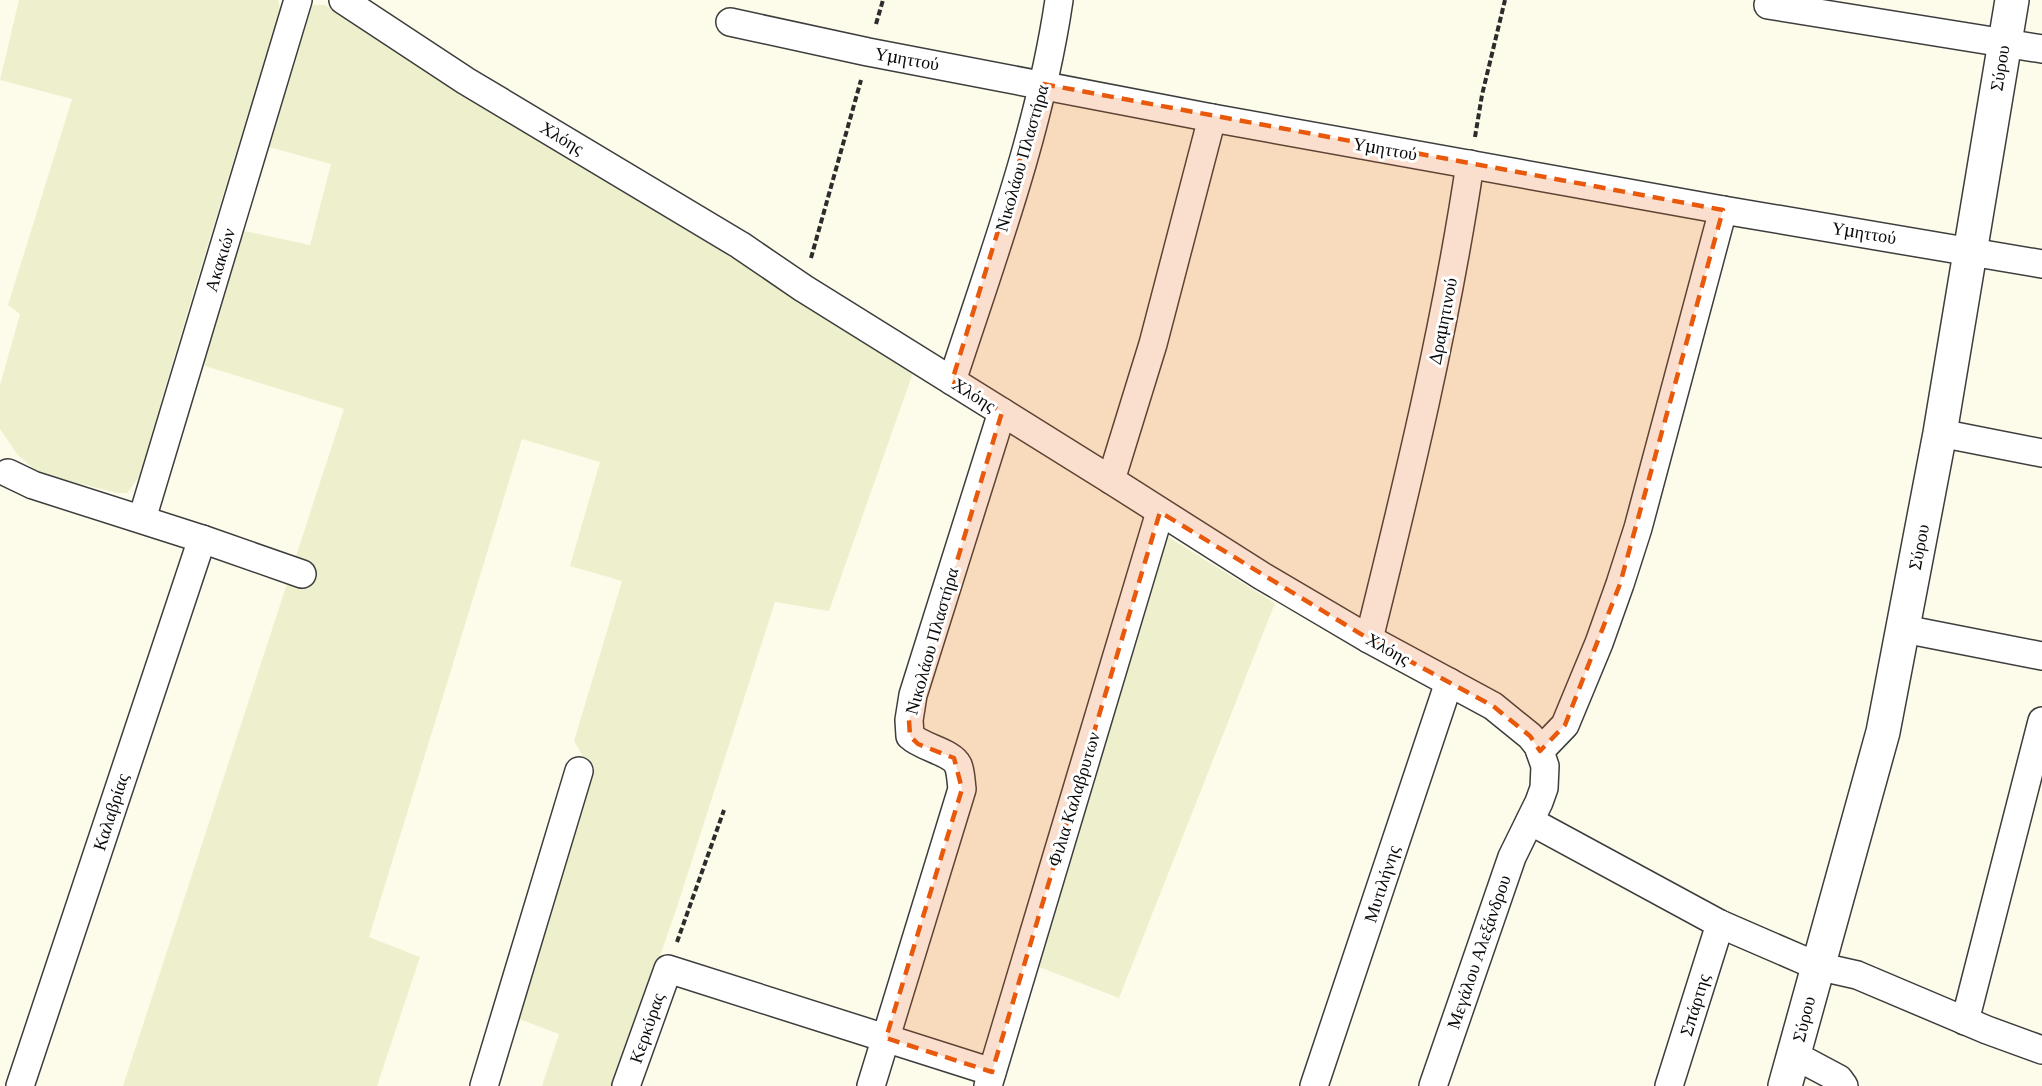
<svg xmlns="http://www.w3.org/2000/svg" width="2042" height="1086" font-family="'PT Serif',serif">
<style>
.farmland{fill:#eef0cd}
.lines{fill:none;stroke-linecap:round;stroke-linejoin:round}
.minor-casing{stroke:#3d3d3d;stroke-width:30}
.tertiary-casing{stroke:#3d3d3d;stroke-width:36}
.path{stroke:#2c2c2c;stroke-width:4;stroke-dasharray:6 3;stroke-linecap:butt}
.minor{stroke:#fff;stroke-width:27}
.tertiary{stroke:#fff;stroke-width:33}
.marked{fill:#e8590c;fill-opacity:0.2;stroke:#e8590c;stroke-width:4.5;stroke-dasharray:12 8;stroke-linejoin:round}
.labels{text-anchor:middle;stroke-width:6;stroke-linejoin:round;paint-order:stroke}
.street-label{font-size:18px;fill:#0a0a0a;stroke:#fff}
</style>
<rect width="100%" height="100%" fill="#fdfcea"/>
<!-- farmland -->
<g class="farmland">
<polygon points="19,0 278,0 280,9 194,290 139,477 127,493 117,493 38,473 17,454 0,429 0,385 20,314 8,305 72,99 0,80"/>
<polygon points="305,5 325,5 914,370 829,611 775,602 677,907 615,1086 542,1086 559,1034 514,1017 590,768 574,741 622,581 570,566 600,462 522,439 369,937 420,957 377,1086 123,1086 344,409 205,366 199,355 235,229 310,245 331,164 261,145"/>
<polygon points="1165,535 1275,603 1119,998 1039,967"/>
</g>
<g class="lines">
<defs>
<g id="minor">
<polyline points="343,0 466,81 740,245 803,288 1111,480 1262,576 1369,639 1493,706 1530,736 1538,746 1545,766 1544,788 1539,802 1512,857 1433,1086"/>
<polyline points="1768,5 2042,49"/>
<polyline points="730,22 868,52 1212,118 1723,210 2042,264"/>
<path d="M952 381C993 256 1040 130 1059 0"/>
<polyline points="1940,433 2042,453"/>
<polyline points="8,473 33,485 202,539 302,574"/>
<polyline points="1111,480 1153,344 1212,118"/>
<polyline points="142,519 298,0"/>
<polyline points="1904,629 2042,656"/>
<path d="M1369 639C1408 482 1446 325 1470 164"/>
<polyline points="1540,751 1565,725 1599,643 1620,584 1638,528 1723,210"/>
<polyline points="1530,821 1720,924 1817,966 1857,975 1987,1030 2042,1050"/>
<polyline points="1965,1021 2042,721"/>
<polyline points="1794,1055 1839,1079 1844,1086"/>
<polyline points="20,1086 202,539"/>
<polyline points="484,1086 579,771"/>
<polyline points="626,1086 668,969 992,1072"/>
<path d="M871 1086 962 789C961 782 961 772 958 765 952 752 923 748 910 736L909 720 913 695 1002 412"/>
<polyline points="988,1086 1160,512"/>
<polyline points="1314,1086 1449,682"/>
<polyline points="1669,1086 1720,924"/>
</g>
<polyline id="tertiary" points="1785,1086 1883,732 1940,433 2012,0"/>
</defs>
<!-- minor casing -->
<use href="#minor" class="minor-casing"/>
<!-- tertiary casing -->
<use href="#tertiary" class="tertiary-casing"/>
<!-- path -->
<g class="path">
<polyline points="876,24 883,0"/>
<polyline points="1475,137 1482,95 1505,0"/>
<polyline points="811,258 861,80"/>
<polyline points="677,942 724,810"/>
</g>
<!-- minor -->
<use href="#minor" class="minor"/>
<!-- tertiary -->
<use href="#tertiary" class="tertiary"/>
</g>
<!-- marked area -->
<path class="marked" d="M1043 84 1723 210 1620 584 1565 725 1540 751 1530 736 1493 706 1369 639 1160 512 992 1072 886 1038 962 789 954 758 918 744 910 736 909 720 1002 412 952 381Z"/>
<g class="labels">
<!-- street labels -->
<g class="street-label">
<text transform="translate(907 59) rotate(10)" y="6">Υμηττού</text>
<text transform="translate(2000 68) rotate(-81)" y="6">Σύρου</text>
<text transform="translate(562 138) rotate(31)" y="6">Χλόης</text>
<text transform="translate(1385 149) rotate(10)" y="6">Υμηττού</text>
<text transform="translate(1022 158) rotate(-74)" y="6">Νικολάου Πλαστήρα</text>
<text transform="translate(1864 233) rotate(9)" y="6">Υμηττού</text>
<text transform="translate(220 260) rotate(-73)" y="6">Ακακιών</text>
<text transform="translate(1443 321) rotate(-79)" y="6">Δραμητινού</text>
<text transform="translate(974 395) rotate(32)" y="6">Χλόης</text>
<text transform="translate(1919 547) rotate(-79)" y="6">Σύρου</text>
<text transform="translate(932 641) rotate(-74)" y="6">Νικολάου Πλαστήρα</text>
<text transform="translate(1388 649) rotate(29)" y="6">Χλόης</text>
<text transform="translate(1074 799) rotate(-73)" y="6">Φιλια Καλαβρυτων</text>
<text transform="translate(111 812) rotate(-72)" y="6">Καλαβρίας</text>
<text transform="translate(1382 884) rotate(-72)" y="6">Μυτιλήνης</text>
<text transform="translate(1479 952) rotate(-71)" y="6">Μεγάλου Αλεξάνδρου</text>
<text transform="translate(1695 1005) rotate(-73)" y="6">Σπάρτης</text>
<text transform="translate(1804 1019) rotate(-76)" y="6">Σύρου</text>
<text transform="translate(647 1028) rotate(-71)" y="6">Κερκύρας</text>
</g>
</g>
</svg>
